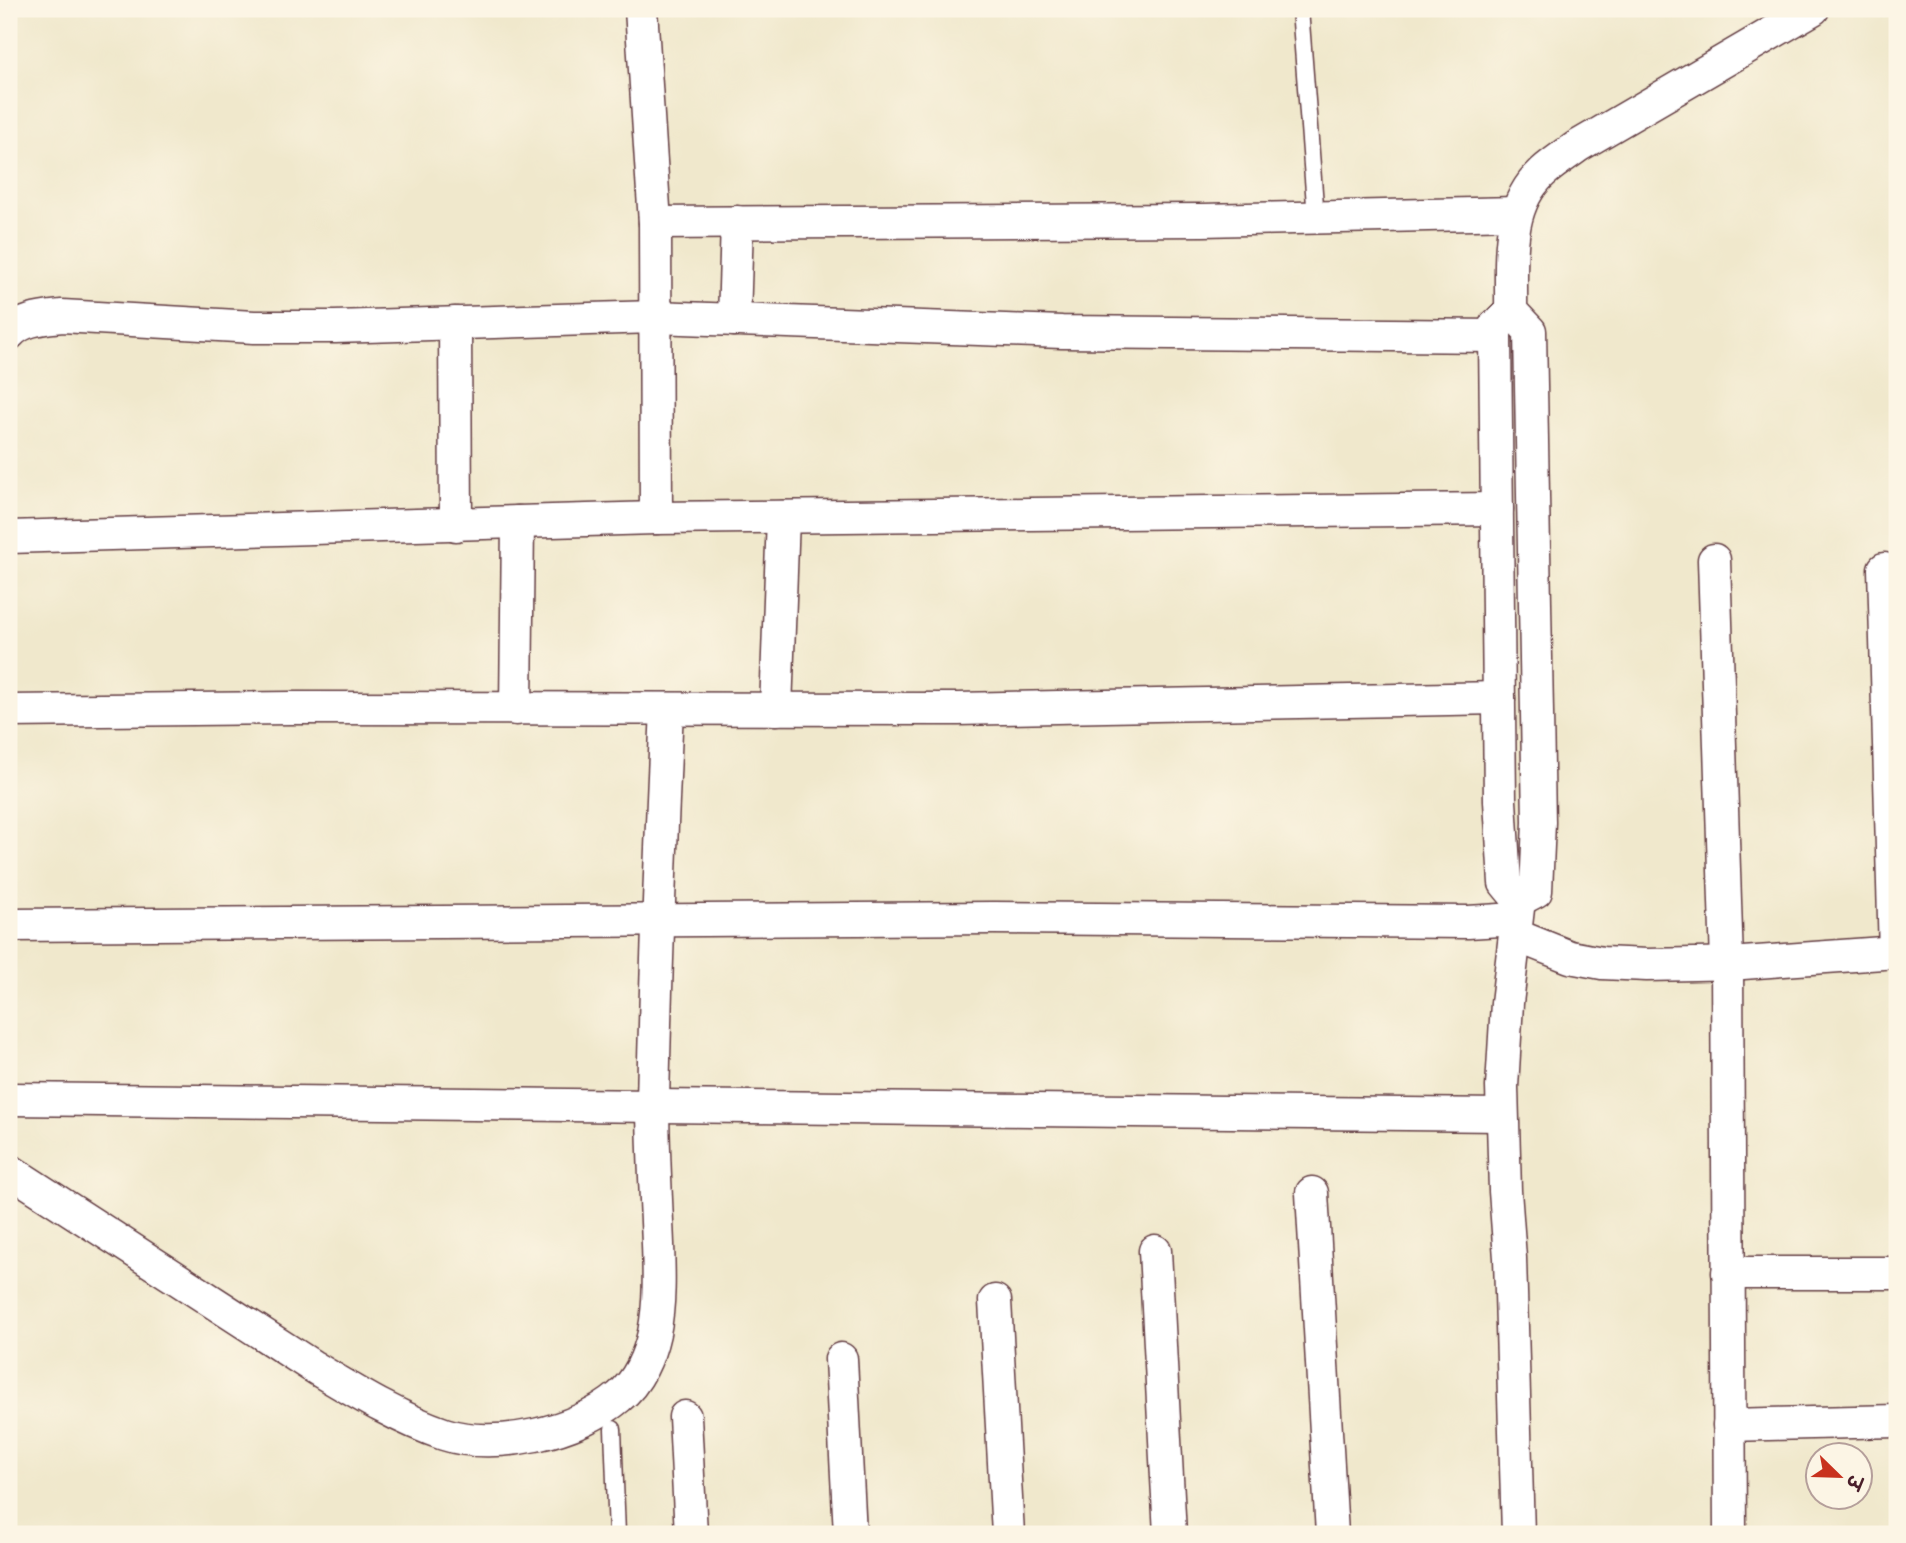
<svg xmlns="http://www.w3.org/2000/svg" width="1906" height="1543" font-family="Delius,'Playpen Sans Deva',sans-serif">
<style>
.lines{fill:none;stroke-linecap:round;stroke-linejoin:round}
.service-casing{stroke:#633d43;stroke-width:19}
.minor-casing{stroke:#633d43;stroke-width:35}
.service{stroke:#fff;stroke-width:16}
.minor{stroke:#fff;stroke-width:32}
</style>
<rect width="100%" height="100%" fill="#fcf5e5"/>
<filter id="ink" filterUnits="userSpaceOnUse"><feTurbulence type="fractalNoise" baseFrequency=".0143" numOctaves="2"/><feDisplacementMap in="SourceGraphic" scale="14" xChannelSelector="R" yChannelSelector="G"/><feConvolveMatrix kernelMatrix="1 2 1 2 8 2 1 2 1" color-interpolation-filters="sRGB"/></filter>
<filter id="wash" filterUnits="userSpaceOnUse"><feTurbulence type="fractalNoise" baseFrequency=".00686" numOctaves="4" result="noise"/><feDisplacementMap in="SourceGraphic" scale="28" xChannelSelector="R" yChannelSelector="G"/><feGaussianBlur stdDeviation="1.57" result="paint"/><feColorMatrix in="noise" values="0 0 0 0 0 0 0 0 0 0 0 0 0 0 0 0 0 1.4 0 .05"/><feComposite in="paint" operator="in"/></filter>
<g filter="url(#wash)">
<rect width="100%" height="100%" fill="#f0e8cc"/>
</g>
<g filter="url(#ink)">
<g class="lines">
<defs>
<g id="service">
<polyline points="1300,9 1316,218"/>
<polyline points="613,1429 617,1534"/>
</g>
<g id="minor">
<polyline points="641,9 655,223 656,518"/>
<polyline points="655,223 1203,220 1517,213"/>
<polyline points="1511,311 1495,326 1495,336 1500,801 1505,883 1519,900 1507,1003 1502,1087 1505,1191 1510,1258 1518,1534"/>
<polyline points="734,320 737,222"/>
<polyline points="455,323 456,525"/>
<path d="M9 334C22 319 44 318 62 316L254 327H335L655 317 1062 332 1495 336"/>
<polyline points="9,537 656,518 1497,509"/>
<polyline points="1714,560 1727,963 1730,1534"/>
<polyline points="1884,569 1895,953"/>
<polyline points="516,709 518,522"/>
<polyline points="776,709 783,517"/>
<polyline points="9,711 290,708 958,709 1499,698"/>
<path d="M1519 900 1536 891 1539 822 1530 331 1511 311C1512 263 1504 207 1543 172 1554 162 1567 154 1578 146L1813 9"/>
<polyline points="9,925 993,918 1468,922 1516,919"/>
<polyline points="1515,935 1570,957 1602,963 1647,965 1743,963 1897,952"/>
<polyline points="9,1099 1502,1115"/>
<path d="M9 1170 312 1366C354 1391 397 1418 444 1434 495 1451 578 1432 619 1397 638 1382 649 1356 654 1333 660 1304 659 1273 658 1244 656 1196 653 1148 653 1101 656 970 661 839 667 709"/>
<polyline points="1312,1193 1332,1534"/>
<polyline points="1155,1251 1170,1534"/>
<polyline points="1728,1273 1897,1273"/>
<polyline points="995,1301 1008,1534"/>
<polyline points="841,1359 850,1534"/>
<polyline points="685,1417 691,1534"/>
<polyline points="1729,1425 1897,1421"/>
</g>
</defs>
<!-- service casing -->
<use href="#service" class="service-casing"/>
<!-- minor casing -->
<use href="#minor" class="minor-casing"/>
<!-- service -->
<use href="#service" class="service"/>
<!-- minor -->
<use href="#minor" class="minor"/>
</g>
</g>
<!-- margin -->
<rect width="1906" height="1543" fill="none" stroke="#fcf5e5" stroke-width="35"/>
<!-- north arrow -->
<g transform="translate(1839 1476) rotate(113)"><circle r="33" fill="#fcf5e5" stroke="#b59f9b" stroke-width="2"/>
<path d="M0-5L12 26L0 18L-12 26Z" fill="#c8321e"/>
<text y="-10" font-size="19" font-weight="bold" text-anchor="middle" fill="#4a1f2b">उ</text>
</g>
</svg>
